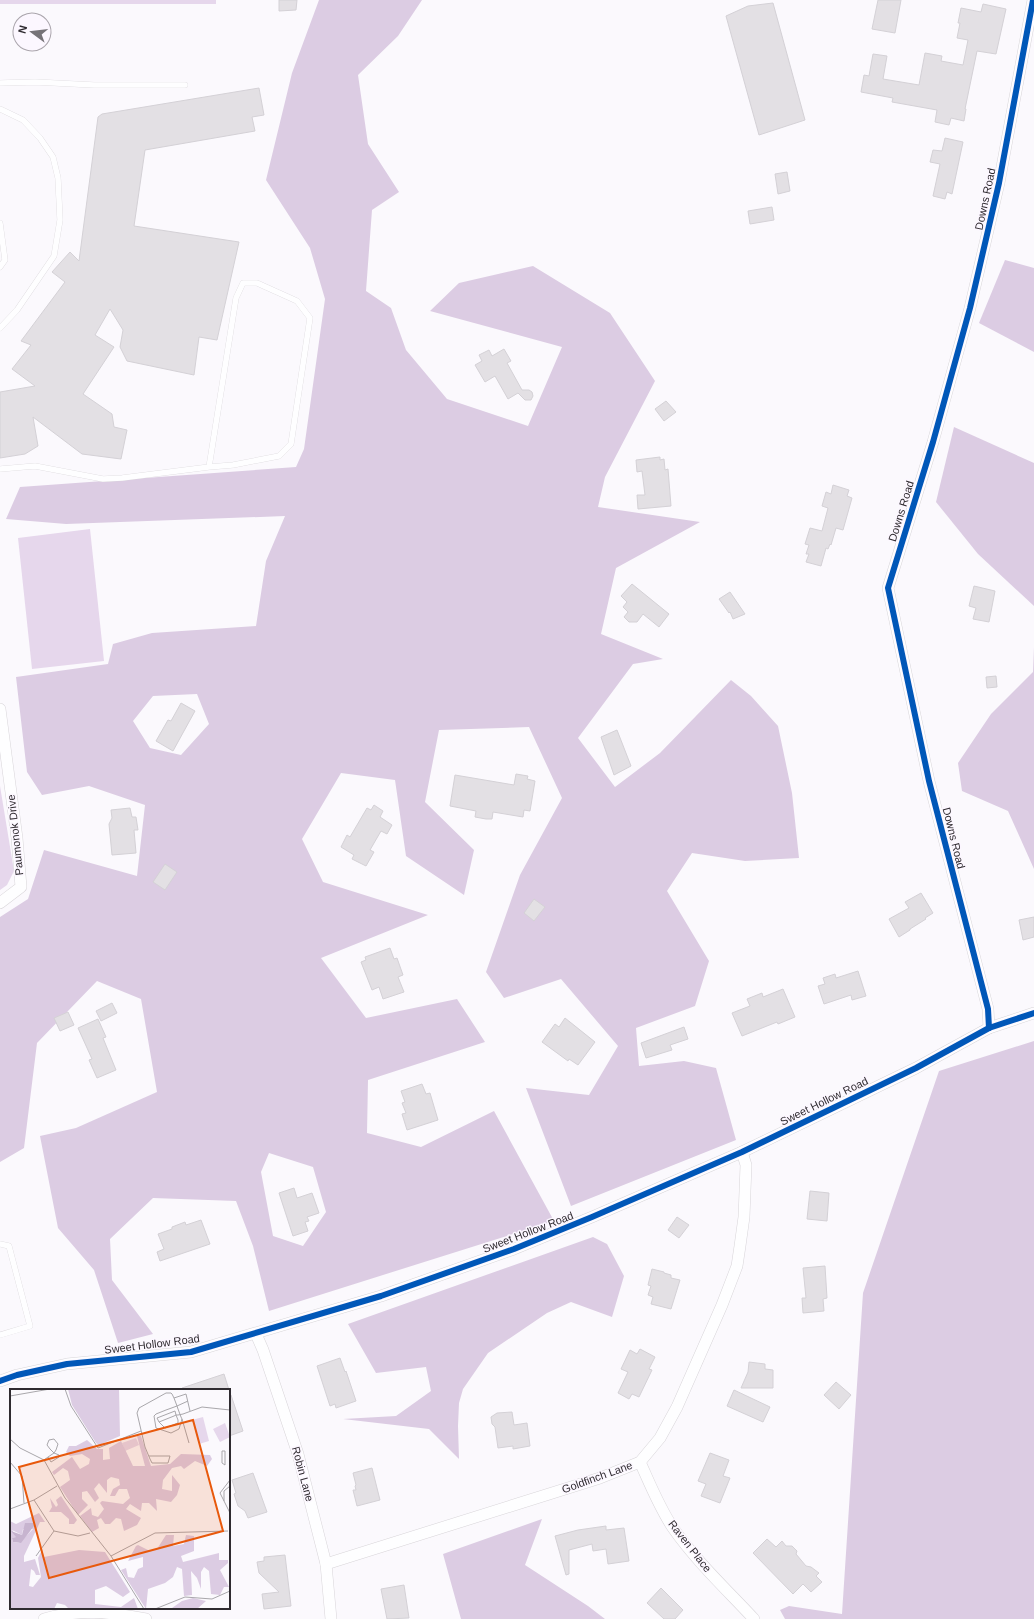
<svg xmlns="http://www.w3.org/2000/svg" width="1034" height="1619" font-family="Arial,sans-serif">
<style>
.green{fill:#e6d7ec}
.forest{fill:#dccce3;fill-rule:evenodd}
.building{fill:#e3e0e4;stroke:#d4d1d6}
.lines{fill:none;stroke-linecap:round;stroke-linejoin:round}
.lane-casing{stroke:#d8d5d9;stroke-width:6}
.street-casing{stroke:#d8d5d9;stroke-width:12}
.lane{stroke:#fefeff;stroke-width:5.5}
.street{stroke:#fefeff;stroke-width:11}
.cycleway-casing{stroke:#fcf7ff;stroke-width:8}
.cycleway{stroke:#0057b8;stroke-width:6}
.labels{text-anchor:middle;stroke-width:3;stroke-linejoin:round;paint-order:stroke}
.street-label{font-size:11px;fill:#2f2b30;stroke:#fcf7ff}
.inset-road{fill:none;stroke:#a9a7ab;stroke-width:1}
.view{fill:#e8590c;fill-opacity:0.15;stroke:#e8590c;stroke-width:2}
.inset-edge{fill:none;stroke:#2f2b30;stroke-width:2}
</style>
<rect width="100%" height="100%" fill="#fbf9fd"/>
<!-- green -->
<g class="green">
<rect x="0" y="0" width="216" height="4"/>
<polygon points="90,529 104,661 32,669 18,538"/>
<polygon points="0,786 14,871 7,885 0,890"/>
</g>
<!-- forest -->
<g class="forest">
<path d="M319 0H422L398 36 358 75 368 144 399 192 372 210 366 291 391 308 406 350 447 399 528 426 562 347 430 311 459 283 533 266 610 313 655 381 605 477 598 507 700 522 616 568 601 634 663 659 633 664 578 738 615 787 660 753 731 680 751 696 778 726 792 793 799 858 745 861 692 853 667 891 709 961 695 1006 636 1028 639 1066 684 1061 716 1068 736 1140 571 1206 526 1088 589 1095 618 1046 561 979 504 998 486 972 520 875 562 798 529 727 439 730 425 802 474 850 464 895 406 856 395 780 341 773 302 839 323 882 428 915 321 958 366 1018 457 999 485 1042 368 1080 367 1133 421 1147 494 1111 554 1221 269 1311 253 1246 236 1201 153 1198 110 1239 112 1280 153 1334 118 1343 94 1270 58 1228 40 1136 76 1128 157 1092 141 999 97 981 37 1043 24 1148 0 1162V917L28 899 44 850 137 876 145 805 89 786 42 795 27 772 16 677 108 664 113 644 152 633 256 626 266 561 285 516 66 524 6 519 20 487 296 467 304 449 325 299 310 248 266 180 292 73ZM197 694 209 724 181 755 150 748 133 721 153 696ZM269 1153 313 1167 326 1212 303 1246 273 1236 261 1172Z"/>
<polygon points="1005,260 1034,268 1034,352 979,323"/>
<polygon points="954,427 1034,463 1034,606 978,554 936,502"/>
<polygon points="1034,647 1034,869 1008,811 962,791 958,763 991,714 1033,672"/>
<polygon points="1034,1041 1034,1619 785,1619 780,1610 789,1606 842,1614 863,1293 939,1071"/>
<polygon points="593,1237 607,1244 624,1276 612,1317 571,1302 547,1313 488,1353 463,1389 459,1403 458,1426 459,1459 429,1429 343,1419 396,1416 431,1391 426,1367 376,1373 348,1324"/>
<polygon points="542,1519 525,1565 588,1606 605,1619 461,1619 443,1554"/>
</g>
<!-- building -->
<g class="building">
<polygon points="279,0 297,0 296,10 279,11"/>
<polygon points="878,0 901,0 895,33 872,29"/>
<polygon points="773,3 805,120 759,135 726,16 748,6"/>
<polygon points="983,4 1006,9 996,54 977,51 965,109 966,109 964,121 951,118 949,125 935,122 937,110 892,102 893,98 861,92 864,75 869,76 873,54 887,56 883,79 919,85 925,53 942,56 941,61 963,65 968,40 957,38 960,23 958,23 961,8 981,12"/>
<polygon points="259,88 264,115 252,117 255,131 145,150 134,226 239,242 217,340 199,337 194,375 127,361 120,347 123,330 110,309 95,335 114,347 83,394 112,414 114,427 127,430 121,459 82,454 33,417 38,446 25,454 0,458 0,392 35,386 12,369 31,345 21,341 65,282 52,272 70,252 79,261 98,117 102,114"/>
<polygon points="945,138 963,142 952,194 947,192 945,199 933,196 940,164 930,162 933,150 942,151"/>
<polygon points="787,172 790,191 778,194 775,174"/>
<polygon points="772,207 774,220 750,224 748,211"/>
<polygon points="504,349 511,361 507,363 522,390 529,390 532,392 533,396 531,400 525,400 518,393 508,399 495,376 485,382 475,365 482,361 479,355 489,350 492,356"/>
<polygon points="666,401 676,412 664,421 655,409"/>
<polygon points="660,457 660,460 664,459 665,470 668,469 671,506 638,509 637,495 645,495 642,471 637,472 636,460"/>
<polygon points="833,485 849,490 847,496 852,498 843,530 836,528 831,545 830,544 828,549 826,548 821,566 806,562 809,554 806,554 809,545 805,544 810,528 822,531 828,508 822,506 826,492 831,494"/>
<polygon points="632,584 669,614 659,627 643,614 637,622 629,622 624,617 628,612 623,607 627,602 621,596"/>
<polygon points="974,586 995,591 989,622 973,619 976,608 969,606"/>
<polygon points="730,592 745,614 733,619 730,612 729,613 719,599"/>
<polygon points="996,676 997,687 987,688 986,677"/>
<polygon points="181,703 195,711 173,751 156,741 168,720 171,721"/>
<polygon points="617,730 631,766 614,775 601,737"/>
<polygon points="516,774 528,776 527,779 535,781 530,811 524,810 523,817 493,812 492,819 486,819 475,817 476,811 450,806 455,775 514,785"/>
<polygon points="374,805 383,811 380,817 392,825 387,834 381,831 370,850 374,852 366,866 352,859 354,855 341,847 347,835 350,837 367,808 371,810"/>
<polygon points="130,808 132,817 136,817 138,830 134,830 136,853 112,855 109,824 112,818 111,810"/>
<polygon points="165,864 177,872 165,890 153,882"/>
<polygon points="921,893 933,913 925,918 926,919 910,929 910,930 899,937 889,919 909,908 905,902"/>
<polygon points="534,899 545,907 534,921 524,913"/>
<polygon points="1034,917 1034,937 1023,940 1019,920"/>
<polygon points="390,948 394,959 397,958 403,975 398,977 404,992 383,999 379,987 372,990 361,962 366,960 365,957"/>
<polygon points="858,971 866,996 852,1000 851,995 824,1004 818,986 825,984 823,978 835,974 836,978"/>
<polygon points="783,989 795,1017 778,1024 777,1022 742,1036 732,1013 750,1006 747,999 762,993 763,997"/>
<polygon points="112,1003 117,1013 101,1021 96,1011"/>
<polygon points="68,1012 74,1025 60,1031 54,1018"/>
<polygon points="565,1018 595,1042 578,1065 569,1059 568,1061 542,1042 555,1024 559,1027"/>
<polygon points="98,1019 106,1037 103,1038 116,1070 97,1078 89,1060 92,1059 78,1028"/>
<polygon points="684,1027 688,1039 670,1045 672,1050 646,1058 641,1043"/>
<polygon points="422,1084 426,1094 430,1093 438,1120 407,1130 402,1114 406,1113 402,1103 405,1102 401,1091"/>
<polygon points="294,1188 297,1198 312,1193 319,1213 307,1217 309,1221 305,1222 308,1231 293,1236 279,1193"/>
<polygon points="810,1191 829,1193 827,1221 807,1219"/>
<polygon points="677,1217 689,1225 679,1238 668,1230"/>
<polygon points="201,1220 210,1244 160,1261 157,1252 164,1249 158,1234 172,1229 172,1227 185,1222 186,1225"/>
<polygon points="825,1266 827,1298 823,1299 824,1311 803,1313 802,1298 806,1298 803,1268"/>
<polygon points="652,1269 664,1272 664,1273 671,1275 671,1278 680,1280 671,1309 651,1304 653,1297 648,1295 651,1286 648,1285"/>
<polygon points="640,1349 655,1357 649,1369 652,1370 639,1397 632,1394 629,1399 618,1393 628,1372 621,1369 630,1350 637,1354"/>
<polygon points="340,1358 345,1372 346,1371 356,1401 336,1408 335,1404 330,1406 317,1366"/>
<polygon points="749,1362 765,1364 765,1369 773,1370 773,1388 741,1388 748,1372"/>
<polygon points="224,1374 229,1390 182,1390 182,1388"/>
<polygon points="836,1382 851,1395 839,1409 824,1395"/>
<polygon points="734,1390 770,1407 763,1422 727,1406"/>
<polygon points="229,1395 231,1395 243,1431 229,1436"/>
<polygon points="512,1412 514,1425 527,1423 530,1446 513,1449 513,1446 498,1448 495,1427 492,1424 491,1417 497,1413"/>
<polygon points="710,1453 729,1460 723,1476 730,1478 720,1503 701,1496 706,1484 698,1481"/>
<polygon points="372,1468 380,1500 357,1506 353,1490 356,1490 355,1486 356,1485 353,1473"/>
<polygon points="253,1473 267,1512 248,1518 245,1511 238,1506 234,1494 236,1493 232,1480"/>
<polygon points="606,1526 606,1530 624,1528 629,1561 608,1564 606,1549 593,1551 592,1544 569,1550 569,1574 566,1575 555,1536 578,1530"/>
<polygon points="767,1539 776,1547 782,1541 786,1546 792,1546 797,1551 796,1554 806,1566 811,1567 819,1573 816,1576 822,1582 811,1592 803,1584 793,1594 753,1553"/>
<polygon points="285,1555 291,1606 264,1609 262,1594 279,1592 259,1573 257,1562 264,1561 264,1557"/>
<polygon points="404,1585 409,1618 387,1619 381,1589"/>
<polygon points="661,1588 683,1610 675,1619 664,1619 647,1603"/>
</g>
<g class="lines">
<defs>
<g id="lane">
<polyline points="0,83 35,82 94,85 185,85"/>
<polyline points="0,109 23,120 40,138 53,157 58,178 60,220 54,256 17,310 0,328"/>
<polyline points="0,223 5,260 0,267"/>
<polyline points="0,469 35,466 103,479 122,478 209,467 233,465 279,456 291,444 310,318 297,301 257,283 243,283 236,298 209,467"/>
<polyline points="0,1244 9,1246 30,1326 0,1335"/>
</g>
<g id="street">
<polyline points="0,709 17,838 21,887 0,903"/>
<polyline points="989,1028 988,1009 929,781 888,588 933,442 970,308 999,183 1033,0"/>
<polyline points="256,1334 263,1350 298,1454 326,1564 331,1619"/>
<polyline points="0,1381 17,1375 67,1364 191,1352 381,1296 514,1249 592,1217 742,1152 916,1068 989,1028 1034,1013"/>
<path d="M640 1462C650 1484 659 1507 673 1528 696 1561 727 1590 754 1619"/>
<polyline points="326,1564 600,1478 640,1462 660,1438 677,1407 722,1305 737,1266 740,1246 744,1217 746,1165 742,1152"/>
<path d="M44 1619C78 1609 111 1612 146 1619"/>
</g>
</defs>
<!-- lane casing -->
<use href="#lane" class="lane-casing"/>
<!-- street casing -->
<use href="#street" class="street-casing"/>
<!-- lane -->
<use href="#lane" class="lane"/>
<!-- street -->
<use href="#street" class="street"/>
<defs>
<g id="cycleway">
<polyline points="989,1028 988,1009 929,781 888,588 933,442 970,308 999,183 1033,0"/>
<polyline points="0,1381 17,1375 67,1364 191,1352 381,1296 514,1249 592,1217 742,1152 916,1068 989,1028 1034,1013"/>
</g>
</defs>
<!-- cycleway casing -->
<use href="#cycleway" class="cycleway-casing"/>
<!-- cycleway -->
<use href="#cycleway" class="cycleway"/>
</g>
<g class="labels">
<!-- street labels -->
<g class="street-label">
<text transform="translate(985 199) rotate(-78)" y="4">Downs Road</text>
<text transform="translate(901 511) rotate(-73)" y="4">Downs Road</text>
<text transform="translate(15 835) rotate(-96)" y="4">Paumonok Drive</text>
<text transform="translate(954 838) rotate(76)" y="4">Downs Road</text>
<text transform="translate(824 1101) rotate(-26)" y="4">Sweet Hollow Road</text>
<text transform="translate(528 1232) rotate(-21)" y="4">Sweet Hollow Road</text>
<text transform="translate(152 1344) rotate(-7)" y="4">Sweet Hollow Road</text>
<text transform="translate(303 1474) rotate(75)" y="4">Robin Lane</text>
<text transform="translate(597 1477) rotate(-20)" y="4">Goldfinch Lane</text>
<text transform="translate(690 1546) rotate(52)" y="4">Raven Place</text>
</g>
</g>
<!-- overview -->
<g transform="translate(10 1389)">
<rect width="220" height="220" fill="#fbf9fd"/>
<path d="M193 28 199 52 189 55 182 31ZM215 34 220 48 210 53 203 40ZM126 49 129 56 115 62 112 54Z" fill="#e6d7ec"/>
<path d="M58 0H109L110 47 89 56 86 54 62 16ZM127 47H131L141 77 160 75 171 65 200 66 202 70 197 77 185 72 174 80 171 77 162 79 153 91 152 100 162 102V86L170 96 167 106 161 113 146 110 147 122 139 114H132L131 122 120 115 116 120 131 129 127 136 114 142 111 130 106 129 100 135H95L91 129 87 131 89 139 82 143 70 127 81 119 82 126 88 128 94 120 90 114 92 112 113 115 120 109 117 100H109L105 107H100L103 100 110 96 109 90 101 88 97 91V104L89 94 84 100 89 109 85 113 77 102 72 103V110L78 116 68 126 50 98 60 91 58 82 53 79 44 86 42 83 62 68 70 80 79 75 80 70 72 65 60 67 56 63 59 57H66L77 51 87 60H93V71L100 70 99 59 111 52 123 77H135ZM51 107 67 131 64 135H59V130L51 123H39L42 118 40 109 46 118 48 116 46 111ZM29 124 35 133H30L14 167V173L25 170 30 186H26L24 182 21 180 19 197 23 198 31 188 28 169 32 161 34 168 69 161 95 163 120 203 113 208 96 197 85 201V215L111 218 124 209 128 220H59L55 216 47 214 44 220H0V132L6 135ZM13 140H23L9 154 3 153 2 149 7 148 2 141 12 146ZM156 146H164L163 157 174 155 176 146 184 147V162L171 167 173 173 209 164V171H218V174L210 181 219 198H214L210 206 201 205 199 182 194 178 191 183V200L187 189 181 182 182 206 174 207 172 180 167 178 163 188 155 194 138 200 136 220 111 181 116 179 118 188 124 189 128 180 133 178V168L118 172 126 157 128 156 140 162 147 160ZM183 209 196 212 187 220 162 219 172 212Z" fill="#dccce3" fill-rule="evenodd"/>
<path d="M15 134H23L24 137 11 154 3 153 2 149 6 148 1 142 12 146Z" fill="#c7b4cf"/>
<path class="inset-road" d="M55 0 61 17 88 59 131 42M0 7 40 0M164 9 176 5 180 22M172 30 179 54M149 33 155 39 168 34V31L166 26 165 22 147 29 149 33 164 27 166 26H168L173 25 192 18 220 21M0 50 10 59 34 71 55 109 101 167 134 220M212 62H215V76L212 74ZM139 67H160L158 74H142L140 70 135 58 127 24 129 19 156 4H161L162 5 164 9 167 17 168 20 171 28 172 30 169 40 161 44 146 39 144 27 146 25 156 21 167 17 178 12M34 71 38 68 44 64 46 61 48 55 44 50 39 51 37 56 40 60 44 64 49 66V68L41 73 38 68M0 73 12 87 14 114M220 91 210 104 220 124M24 111 44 142 68 147 80 144M214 112V102L220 97M0 120 24 111 47 97M220 127V150M26 167 44 142M101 167 145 144 218 142M145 220 175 208 202 210 220 202"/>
<path class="view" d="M183 31 213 142 39 189 9 78Z"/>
<rect width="220" height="220" class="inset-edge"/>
</g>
<!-- north arrow -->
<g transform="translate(32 32) rotate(285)"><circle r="19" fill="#fcf7ff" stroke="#aaa5ac"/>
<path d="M0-3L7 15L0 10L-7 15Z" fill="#767378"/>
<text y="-6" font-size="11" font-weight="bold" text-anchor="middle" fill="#2f2b30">N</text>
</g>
</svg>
